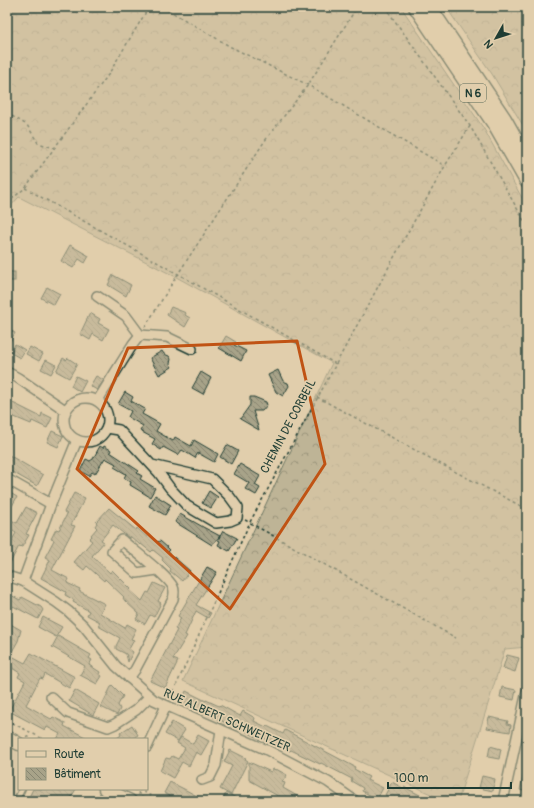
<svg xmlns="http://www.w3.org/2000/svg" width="534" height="808" font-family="Pangolin,sans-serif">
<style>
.built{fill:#d0c1a2}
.forest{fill:url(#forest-crowns);stroke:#6e7865}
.building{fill:url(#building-back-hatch);stroke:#1f3d34}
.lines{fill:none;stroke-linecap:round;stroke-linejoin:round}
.service-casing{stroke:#1f3d34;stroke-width:8}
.minor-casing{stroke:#1f3d34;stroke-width:12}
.secondary-casing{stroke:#1f3d34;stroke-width:15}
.primary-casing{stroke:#1f3d34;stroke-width:17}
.path{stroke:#1f3d34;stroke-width:1.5;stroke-dasharray:3 3;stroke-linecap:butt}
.service{stroke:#e1ceac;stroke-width:4.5}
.minor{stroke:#e1ceac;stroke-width:9}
.secondary{stroke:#e1ceac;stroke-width:12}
.primary{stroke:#e1ceac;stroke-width:14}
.marked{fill:none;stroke:#c05314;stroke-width:3;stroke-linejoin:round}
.labels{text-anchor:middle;stroke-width:3.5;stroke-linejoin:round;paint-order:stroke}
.shield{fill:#e1ceac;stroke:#596858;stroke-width:1}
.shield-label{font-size:11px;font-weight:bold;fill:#1f3d34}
.street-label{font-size:12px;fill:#1f3d34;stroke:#e1ceac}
</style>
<defs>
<pattern id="forest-crowns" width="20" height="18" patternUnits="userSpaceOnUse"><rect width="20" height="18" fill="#beb496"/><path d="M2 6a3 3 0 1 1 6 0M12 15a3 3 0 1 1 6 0" fill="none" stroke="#9a947b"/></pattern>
<pattern id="building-back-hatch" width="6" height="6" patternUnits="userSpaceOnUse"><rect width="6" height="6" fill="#a8a389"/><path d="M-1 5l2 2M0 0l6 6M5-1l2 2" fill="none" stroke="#888671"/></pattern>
</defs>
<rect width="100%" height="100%" fill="#e1ceac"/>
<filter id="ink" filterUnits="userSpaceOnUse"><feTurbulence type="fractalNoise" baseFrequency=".025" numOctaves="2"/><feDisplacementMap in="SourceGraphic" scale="8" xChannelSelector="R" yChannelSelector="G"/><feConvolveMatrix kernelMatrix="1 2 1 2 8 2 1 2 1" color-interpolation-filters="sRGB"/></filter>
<g filter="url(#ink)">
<!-- built -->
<polygon class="built" points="7,746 19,753 19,788 14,801 7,801"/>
<!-- forest -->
<g class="forest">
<polygon points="7,7 401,7 484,129 527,207 527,647 505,649 458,801 446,801 183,681 332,363 178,278 19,197 7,210"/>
<polygon points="446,7 527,7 527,132 492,74"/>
</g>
<!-- building -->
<g class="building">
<polygon points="70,245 89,256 85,263 79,259 73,268 61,261"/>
<rect x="7" y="272" width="8" height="9"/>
<polygon points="113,275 131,285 126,296 108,285"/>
<polygon points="47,287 60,294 54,305 41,298"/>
<polygon points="171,307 186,313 185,315 190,318 185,327 167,315"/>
<polygon points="90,313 100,319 98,323 109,329 103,340 93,334 90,340 80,334"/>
<polygon points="7,328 15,333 7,347"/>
<polygon points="226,336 236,342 234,345 246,351 241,361 219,348"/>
<polygon points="15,344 25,350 20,358 11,353"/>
<polygon points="30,347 43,354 39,361 26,354"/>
<polygon points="162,351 164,354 169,356 171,359 170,364 172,367 159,375 150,358"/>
<polygon points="63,358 66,360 68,358 77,364 69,378 56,371"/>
<polygon points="46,360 56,365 51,374 41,369"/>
<polygon points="278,370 283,381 288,383 289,386 283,396 276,392 268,375"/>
<polygon points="201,372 211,378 203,394 192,388"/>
<polygon points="76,376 86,381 80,392 71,386"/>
<polygon points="96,376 104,380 97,390 90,386"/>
<polygon points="125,392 133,397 131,401 145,409 142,414 160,424 156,431 173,441 175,437 191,446 194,440 218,454 214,462 198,453 195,458 182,450 178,455 163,447 161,450 152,444 155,439 140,431 143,426 128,417 131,411 118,404"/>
<polygon points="250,397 254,397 266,402 267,405 262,411 253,411 259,430 240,419 250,405"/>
<polygon points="7,400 41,417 42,413 52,418 47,428 32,421 31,424 7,414"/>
<polygon points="52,431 63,436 58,447 47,442"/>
<polygon points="227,445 238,451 231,464 220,457"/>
<polygon points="100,446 103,448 104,446 111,450 110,452 139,471 137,473 142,476 140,479 155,488 150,497 130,485 131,482 124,478 126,474 114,467 116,464 105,458 95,474 92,472 89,476 80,471 86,459 90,461 93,459"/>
<polygon points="7,454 43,475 37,486 7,469"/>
<polygon points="240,464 260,476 255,485 260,488 256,495 245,489 249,483 234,474"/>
<polygon points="7,491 17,497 7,515"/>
<polygon points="209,491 218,497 211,508 202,503"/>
<polygon points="74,493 85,498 71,525 75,526 52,570 69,579 67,583 80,589 79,591 105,604 100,613 125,628 127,624 136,629 131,639 134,640 129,649 133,652 128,662 126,654 116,649 116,646 120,638 98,626 100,622 87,615 89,611 73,602 74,600 65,595 66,592 41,578 50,560 45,557 54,540 51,539 56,529 59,530 67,514 64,512"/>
<polygon points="155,495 171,505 165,515 149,506"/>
<polygon points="26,507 37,513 26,534 29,535 22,547 19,546 7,569 7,544 9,545 16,533 7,527 7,518 17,523"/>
<polygon points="109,508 136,530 137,528 147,537 149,535 157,542 160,541 168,548 170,550 168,552 190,571 182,581 170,571 171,569 162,560 163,558 153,550 151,552 141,544 140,545 130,536 129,538 113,525 101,540 104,542 92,556 110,573 112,570 131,589 130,590 142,601 147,592 149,593 154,583 165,588 158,601 161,603 154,617 150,615 145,624 136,619 139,614 125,601 123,598 124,597 105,579 104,581 87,566 84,570 74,562 92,541 89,539 92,536 91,535 97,528 95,526 97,523 96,522"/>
<polygon points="180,514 203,527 220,536 212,545 175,522"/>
<polygon points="223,531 237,538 229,551 218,545 220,541 218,540"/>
<polygon points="207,567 217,572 196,605 211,613 208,618 196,611 185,635 187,636 173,659 178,661 165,688 150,681 177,630 175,629 181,618 178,616"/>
<polygon points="7,593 20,600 22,597 41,607 43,610 38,619 13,606 12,609 7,607"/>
<polygon points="43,617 62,627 56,637 38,627"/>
<polygon points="7,622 21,630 18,641 10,655 25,663 31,653 75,677 69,688 45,674 43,679 40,678 26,705 51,719 53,717 65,723 64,726 89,739 57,739 60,734 47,727 45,730 9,711 25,681 18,677 20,673 7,665"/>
<polygon points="58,636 91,655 89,658 92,660 89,665 100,672 99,674 102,676 97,684 80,675 85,666 52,647"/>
<polygon points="507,655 519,658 515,672 503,668"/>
<polygon points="112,685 123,696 118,705 120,709 117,715 101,707"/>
<polygon points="502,687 516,690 514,700 500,697"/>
<polygon points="75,690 99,704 93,715 69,701"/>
<polygon points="186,691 206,701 206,700 219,706 220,705 240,716 243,711 255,718 254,721 266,727 267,726 283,734 285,730 355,767 354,769 369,777 367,780 383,788 377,799 362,791 363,788 351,781 352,779 321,763 320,764 291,750 290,751 261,737 260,739 227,721 226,723 181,702"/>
<polygon points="489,717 508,721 507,724 511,725 510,732 487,728"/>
<polygon points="172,722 185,730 178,741 165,734"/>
<polygon points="132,725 138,735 132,739 116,739 121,735 120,733"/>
<polygon points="198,735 209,741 201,755 196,752 189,766 182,762 173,778 160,771 166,758 170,759 172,756 178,759 185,748 177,743 181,737 193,744"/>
<polygon points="490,746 501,749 499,759 488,757"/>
<polygon points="230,750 246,758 245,759 248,761 231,795 220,789 232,766 224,762"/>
<polygon points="249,762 271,772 273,769 276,770 276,769 287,775 282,782 285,783 283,788 306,801 287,801 249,780"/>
<polygon points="524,772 527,772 527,792 520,790"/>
<polygon points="482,776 495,779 493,791 479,788"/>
<polygon points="170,782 184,789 206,801 180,801 164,793"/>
<polygon points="392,782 403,788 404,787 432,801 405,801 398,798 397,801 385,795"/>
<polygon points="33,789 76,789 69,801 27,801"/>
<polygon points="226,793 243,801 222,801"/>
</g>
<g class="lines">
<defs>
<polyline id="service" points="16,801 22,789"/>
<g id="minor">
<polyline points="97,296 126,316 140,335 167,337 192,349"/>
<polyline points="7,372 18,378 65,410"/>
<circle cx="86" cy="420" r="22"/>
<polyline points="98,400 133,344 140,335"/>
<polyline points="107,428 119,430 159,473 170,488 187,506 216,523 230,521 237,518 238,508 230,497 212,479 152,465"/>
<polyline points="7,479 51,504"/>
<polyline points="7,576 23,581 56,602 68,611 84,626 116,666 154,700 267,750 328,782 355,801"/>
<polyline points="23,581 51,504 77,440"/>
<path d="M129 678 135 670 173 599C174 595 175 591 173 587 169 577 132 549 122 540L112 551 137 573 157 570"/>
<polyline points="51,697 68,713 108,727 115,724 136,710 149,697"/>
<polyline points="147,747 166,706"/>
<polyline points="202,780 210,777 216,765 221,730"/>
<polyline points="503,801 527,691"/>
</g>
<g id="secondary">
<polyline points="7,737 19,744"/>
<polyline points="105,789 130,801"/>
</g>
<g id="primary">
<polyline points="416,7 494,123 527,181"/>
<polyline points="429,7 504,119 527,160"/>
</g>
</defs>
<!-- service casing -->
<use href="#service" class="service-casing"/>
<!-- minor casing -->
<use href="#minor" class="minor-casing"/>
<!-- secondary casing -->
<use href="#secondary" class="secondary-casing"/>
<!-- primary casing -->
<use href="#primary" class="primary-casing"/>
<!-- path -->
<g class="path">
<polyline points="163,7 231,47 308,85 445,166"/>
<polyline points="385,7 470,126 527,226"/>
<polyline points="521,7 524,15 527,17"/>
<polyline points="523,10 527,14"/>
<polyline points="7,113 27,125 38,143 54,148"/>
<polyline points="25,188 178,274 336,364"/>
<polyline points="7,203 25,188 108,75 149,7"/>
<polyline points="145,327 178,274 264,142 308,85 357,7"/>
<polyline points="317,397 452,470 519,505 527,510"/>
<polyline points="245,520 456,638"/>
<polyline points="171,697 250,522 398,250 445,166 470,126"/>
<polyline points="7,720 43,739"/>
<polyline points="26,736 31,739"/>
<polyline points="133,789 137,791 141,797 149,801"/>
<polyline points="138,789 161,801"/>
</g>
<!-- service -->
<use href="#service" class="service"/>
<!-- minor -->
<use href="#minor" class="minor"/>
<!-- secondary -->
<use href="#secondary" class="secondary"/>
<!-- primary -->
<use href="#primary" class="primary"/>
</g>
</g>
<!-- marked area -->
<path d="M0 0H534V808H0ZM297 341 325 464 230 609 77 469 128 348Z" fill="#e1ceac" fill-opacity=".55" fill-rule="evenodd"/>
<path class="marked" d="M297 341 325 464 230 609 77 469 128 348Z"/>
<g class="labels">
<!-- shield labels -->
<rect class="shield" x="460" y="84" width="26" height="18" rx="3"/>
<g class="shield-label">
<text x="473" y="97">N 6</text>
</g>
<!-- street labels -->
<g class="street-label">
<text transform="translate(288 426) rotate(-62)" y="4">CHEMIN DE CORBEIL</text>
<text transform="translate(227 720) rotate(24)" y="4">RUE ALBERT SCHWEITZER</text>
</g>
</g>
<!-- margin -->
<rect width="534" height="808" fill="none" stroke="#e1ceac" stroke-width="24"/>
<rect x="12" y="12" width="510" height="784" fill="none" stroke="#1f3d34" stroke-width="1.5" filter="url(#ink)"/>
<!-- legend -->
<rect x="18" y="738" width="130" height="52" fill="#e1ceac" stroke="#93947c"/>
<rect x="26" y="751" width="20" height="6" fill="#e1ceac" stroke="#93947c"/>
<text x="54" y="758" font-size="12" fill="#1f3d34">Route</text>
<rect x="26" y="768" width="20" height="12" fill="url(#building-back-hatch)" stroke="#93947c"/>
<text x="54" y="778" font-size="12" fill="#1f3d34">Bâtiment</text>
<!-- north arrow -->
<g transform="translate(496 38) rotate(231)" stroke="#e1ceac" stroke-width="3" paint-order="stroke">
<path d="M0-3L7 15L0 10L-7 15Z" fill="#1f3d34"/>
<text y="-6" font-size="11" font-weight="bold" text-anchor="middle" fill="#1f3d34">N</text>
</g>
<!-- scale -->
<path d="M388 782v6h123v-6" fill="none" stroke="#1f3d34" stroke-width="2"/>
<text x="394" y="782" font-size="12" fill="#1f3d34" stroke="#e1ceac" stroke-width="3" paint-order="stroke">100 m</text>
</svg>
